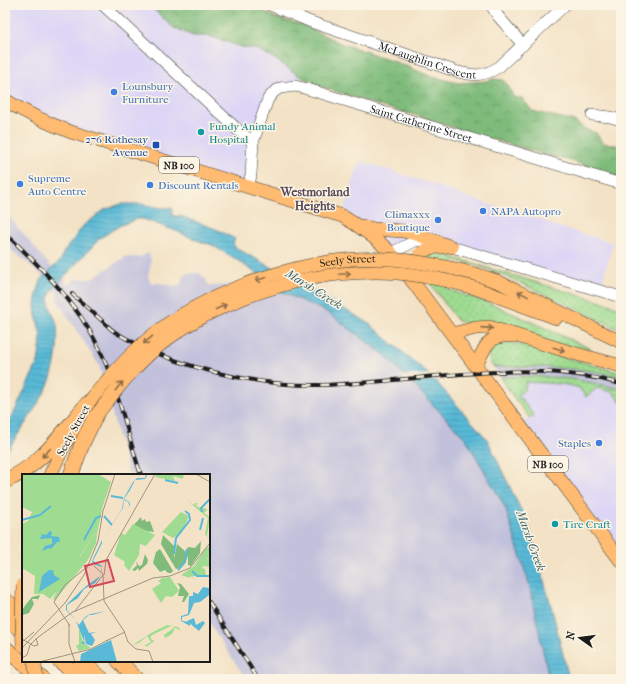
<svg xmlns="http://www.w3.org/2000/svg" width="626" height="684" font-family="'IM FELL French Canon',serif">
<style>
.built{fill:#dcd5f6}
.railway{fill:#c2c1dc}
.grass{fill:url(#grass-dots);stroke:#5e7c56}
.forest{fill:url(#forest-crowns);stroke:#4e6c4c}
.water{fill:url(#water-rules);stroke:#3a6a7a}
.pier{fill:#f3e2c5}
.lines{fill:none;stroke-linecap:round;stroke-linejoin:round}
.minor-casing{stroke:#3c3a35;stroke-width:12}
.major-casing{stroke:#3c3a35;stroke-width:14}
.highway-casing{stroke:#3c3a35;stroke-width:16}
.minor{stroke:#fff;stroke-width:11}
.major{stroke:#ffbb71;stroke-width:13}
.highway{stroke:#ffbb71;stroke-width:15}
.rail-casing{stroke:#1c1c1c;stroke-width:4}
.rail{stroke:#fcf5e5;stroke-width:2.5;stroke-dasharray:8;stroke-linecap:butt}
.major-bridge-casing{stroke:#3c3a35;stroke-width:14;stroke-linecap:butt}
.major-bridge{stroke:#ffbb71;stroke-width:13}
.oneway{stroke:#8e6c46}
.shop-dot{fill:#3f7fe0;stroke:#fcf5e5;stroke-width:1.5}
.culture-dot{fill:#0f9aa8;stroke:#fcf5e5;stroke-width:1.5}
.transit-dot{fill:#1a4fb4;stroke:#fcf5e5;stroke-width:1.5}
.labels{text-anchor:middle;stroke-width:3;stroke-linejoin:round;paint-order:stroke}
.shield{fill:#fcf5e5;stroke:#5f5d58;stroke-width:1}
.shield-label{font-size:10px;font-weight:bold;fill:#1c1c1c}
.street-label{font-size:11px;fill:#1c1c1c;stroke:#fcf5e5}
.shop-label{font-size:11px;fill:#366cbe;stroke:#fcf5e5;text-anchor:start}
.culture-label{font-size:11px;fill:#0d838f;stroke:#fcf5e5;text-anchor:start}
.transit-label{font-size:11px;fill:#164399;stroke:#fcf5e5;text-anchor:end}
.neighbourhood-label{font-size:12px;font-weight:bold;fill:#564857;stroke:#fcf5e5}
.water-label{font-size:12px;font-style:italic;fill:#345b67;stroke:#fcf5e5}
.inset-river{fill:none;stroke:#59b9d7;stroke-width:2}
.inset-road{fill:none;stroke:#9d9381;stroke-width:1}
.view{fill:#d1495b;fill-opacity:0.15;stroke:#d1495b;stroke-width:2}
.inset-edge{fill:none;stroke:#1c1c1c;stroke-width:2}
</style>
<defs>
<pattern id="grass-dots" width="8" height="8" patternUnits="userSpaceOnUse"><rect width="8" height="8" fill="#9fdc91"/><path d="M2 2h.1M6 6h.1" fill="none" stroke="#88bc7c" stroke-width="1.8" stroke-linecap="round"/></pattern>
<pattern id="forest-crowns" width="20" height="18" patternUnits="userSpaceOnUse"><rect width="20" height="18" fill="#7fbc7b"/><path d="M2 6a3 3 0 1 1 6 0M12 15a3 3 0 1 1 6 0" fill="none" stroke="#679864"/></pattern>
<pattern id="water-rules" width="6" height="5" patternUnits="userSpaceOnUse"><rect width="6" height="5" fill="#59b9d7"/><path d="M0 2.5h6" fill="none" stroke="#4d9eb8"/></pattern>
</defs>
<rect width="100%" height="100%" fill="#fcf5e5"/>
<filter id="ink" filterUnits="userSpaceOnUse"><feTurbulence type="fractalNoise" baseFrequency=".025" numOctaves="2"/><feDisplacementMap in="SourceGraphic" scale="8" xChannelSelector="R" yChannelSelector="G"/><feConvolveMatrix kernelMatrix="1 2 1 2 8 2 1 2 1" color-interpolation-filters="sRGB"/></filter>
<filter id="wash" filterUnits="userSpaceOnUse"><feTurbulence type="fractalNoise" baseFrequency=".012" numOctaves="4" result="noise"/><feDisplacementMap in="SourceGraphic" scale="16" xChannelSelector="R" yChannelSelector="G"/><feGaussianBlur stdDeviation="0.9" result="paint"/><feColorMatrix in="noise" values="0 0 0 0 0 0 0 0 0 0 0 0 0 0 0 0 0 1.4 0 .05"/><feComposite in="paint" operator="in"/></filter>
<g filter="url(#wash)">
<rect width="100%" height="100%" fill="#f3e2c5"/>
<!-- built -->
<g class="built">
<polygon points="5,5 149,5 156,11 193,36 209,36 242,47 256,49 272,57 301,77 295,86 274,92 253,142 249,187 71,132 5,100"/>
<polygon points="360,161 432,184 472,199 545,221 549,224 613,243 602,282 598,290 425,240 391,253 342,216"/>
<polygon points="526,382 553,383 575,387 580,389 597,388 613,392 621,403 621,561 519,424 534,416 518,395 525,389"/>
</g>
<!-- railway -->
<g class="railway">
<polygon points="5,212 47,262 61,277 63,277 66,281 65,282 67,284 70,284 75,279 91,279 125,257 140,257 149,253 151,261 148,277 151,283 161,283 174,286 181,284 183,278 188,273 199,273 205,278 209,286 230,285 282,292 327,312 386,356 466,439 505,507 529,584 549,679 246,679 209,623 209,475 129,475 99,365 57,300 58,293 37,271 5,245"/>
<polygon points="494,367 557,368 599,372 621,377 621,389 573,379 561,377 539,376 501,377"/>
</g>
<!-- grass -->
<g class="grass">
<polygon points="439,253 621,308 621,330 512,279 481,267 453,260 447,289 494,305 591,349 589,353 466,325 465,323 459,321 456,319 423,273 422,261 430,254"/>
<path d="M508 343C529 345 547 352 567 358 585 363 603 368 621 373V377C579 366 536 367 494 367 490 363 488 359 489 354L487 353 495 345Z"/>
<path d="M539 376 573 379 621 389V403L613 392 597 388 586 397C584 395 582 391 580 389 573 383 537 383 526 382L525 389 518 395 534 416 530 418 512 395 501 377Z"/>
</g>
<!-- forest -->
<path class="forest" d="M149 5H252L276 18 303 25 340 43 391 60 432 77 459 83 488 81 493 79 503 80C505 82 507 84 508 86 513 94 511 99 522 98L532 111 574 121 585 129 596 133 603 143 620 146 621 148V179C598 170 575 160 550 156L470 133 437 122 415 115 383 107 320 86 301 77 272 57 256 49 242 47 209 36H193L174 28Z"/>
<!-- water -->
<path class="water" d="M121 204H141L162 208H171L173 210 172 214 174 216H180L216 229 235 239 233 244 235 247 367 322 432 377 487 439 529 527 553 613 569 679H549L529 584 505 507 466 439 386 356 327 312 282 292 237 260 210 244 204 243 176 231 143 219H136L119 226 100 238 53 289C43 304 55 312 57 326 59 340 56 363 52 375 50 382 46 389 43 395 32 414 20 431 8 450L5 451V425L13 415 38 362 40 350 41 336 36 315 35 305 37 293 42 278 61 260 63 253 84 225 104 210Z"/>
<!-- pier -->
<polygon class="pier" points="431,374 437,380 408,382 402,376"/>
</g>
<g filter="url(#ink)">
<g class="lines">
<defs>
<g id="minor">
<polyline points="103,5 239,131 253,142"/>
<path id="s1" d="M270 5 311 22 455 71C473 76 483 77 499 67L565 5"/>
<polyline points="491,5 498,16 523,45"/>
<polyline points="592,115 610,117 621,120"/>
<path id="s2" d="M249 187 251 174 253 142 268 99 274 92 280 88 295 86 304 88 621 184"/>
<polyline points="391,253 415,241 425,240 452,247 621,297"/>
</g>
<g id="major">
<path d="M5 100C26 113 47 123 71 132L342 216C359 226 376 238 390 252 395 257 400 264 404 270L621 561"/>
<polyline points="362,226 374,229 403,231 416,234 452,247"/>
<polyline points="451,268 475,274 499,282 621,342"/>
<path d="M416 272C418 253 424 246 444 247"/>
<polyline points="448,281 475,288 556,318"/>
<polyline points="452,334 476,328 489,327 573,353 621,366"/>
<path d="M476 366C485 347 488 334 512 336"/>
<polyline points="50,475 65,444 75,426"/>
</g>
<g id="highway">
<polyline points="71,475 82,444 95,417"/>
<path d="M5 481C42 465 63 432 89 402"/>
<polyline points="5,600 23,614"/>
<polyline points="5,617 23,631"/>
<polyline points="5,648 42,679"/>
<polyline points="60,661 82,679"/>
<polyline points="81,661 102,679"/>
<polyline points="119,661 136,679"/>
</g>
</defs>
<!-- minor casing -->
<use href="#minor" class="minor-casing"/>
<!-- major casing -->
<use href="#major" class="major-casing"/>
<!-- highway casing -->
<use href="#highway" class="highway-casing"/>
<!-- minor -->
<use href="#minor" class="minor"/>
<!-- major -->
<use href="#major" class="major"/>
<!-- highway -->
<use href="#highway" class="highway"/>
<defs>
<g id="rail">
<path d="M5 233C41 267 77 303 99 348 118 388 127 433 141 475"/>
<path d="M72 294C81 302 90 310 99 318 104 322 109 328 115 332 173 367 252 386 320 385 359 384 397 380 435 376 499 371 558 366 621 384"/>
<polyline points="209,602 258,679"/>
</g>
</defs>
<!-- rail casing -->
<use href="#rail" class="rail-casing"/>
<!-- rail -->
<use href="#rail" class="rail"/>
<defs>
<g id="major-bridge">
<path id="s3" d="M89 402C110 376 132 351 158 331 192 305 230 289 269 276 309 264 347 256 388 259 410 260 431 264 451 268"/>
<path d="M95 417C114 392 135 365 160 345 187 323 214 310 246 297 290 281 330 272 376 272 401 272 425 276 448 281"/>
<polyline points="23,585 22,621 23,645"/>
<polyline points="34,661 37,679"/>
</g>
</defs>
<!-- major-bridge casing -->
<use href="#major-bridge" class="major-bridge-casing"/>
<!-- major-bridge -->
<use href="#major-bridge" class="major-bridge"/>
</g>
<!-- one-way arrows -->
<defs><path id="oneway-shaft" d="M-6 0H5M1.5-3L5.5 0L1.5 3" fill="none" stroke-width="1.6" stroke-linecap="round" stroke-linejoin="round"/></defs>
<g class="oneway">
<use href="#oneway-shaft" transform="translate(345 274) rotate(-3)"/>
<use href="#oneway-shaft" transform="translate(261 279) rotate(163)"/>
<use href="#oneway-shaft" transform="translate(523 294) rotate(-154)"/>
<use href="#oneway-shaft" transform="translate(221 307) rotate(-24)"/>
<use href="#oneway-shaft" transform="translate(487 328) rotate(4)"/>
<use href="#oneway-shaft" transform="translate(148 340) rotate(140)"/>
<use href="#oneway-shaft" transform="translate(559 349) rotate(17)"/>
<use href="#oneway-shaft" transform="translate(119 386) rotate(-51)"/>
<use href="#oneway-shaft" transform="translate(46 453) rotate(134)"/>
</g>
</g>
<!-- markers -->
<g class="shop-dot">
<circle cx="114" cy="92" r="4"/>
<circle cx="20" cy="184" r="4"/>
<circle cx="150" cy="185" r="4"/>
<circle cx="483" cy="211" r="4"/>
<circle cx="438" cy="220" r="4"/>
<circle cx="599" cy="443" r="4"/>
</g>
<g class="culture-dot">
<circle cx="201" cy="132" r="4"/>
<circle cx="555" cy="524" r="4"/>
</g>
<rect class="transit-dot" x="152" y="141" width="8" height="8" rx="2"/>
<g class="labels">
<!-- shield labels -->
<g class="shield">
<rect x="159" y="157" width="40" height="16" rx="3"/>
<rect x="528" y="456" width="40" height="16" rx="3"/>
</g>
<g class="shield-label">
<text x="179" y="169">NB 100</text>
<text x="548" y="468">NB 100</text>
</g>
<!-- street labels -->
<g class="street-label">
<text dy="4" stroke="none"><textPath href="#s1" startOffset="167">McLaughlin Crescent</textPath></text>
<text dy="4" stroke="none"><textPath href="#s2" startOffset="254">Saint Catherine Street</textPath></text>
<text dy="4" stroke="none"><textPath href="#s3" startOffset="304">Seely Street</textPath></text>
<text transform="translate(73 430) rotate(-61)" y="4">Seely Street</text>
</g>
<!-- shop labels -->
<g class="shop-label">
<text x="122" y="90">Lounsbury<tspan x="122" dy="13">Furniture</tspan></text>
<text x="28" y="182">Supreme<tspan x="28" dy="13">Auto Centre</tspan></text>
<text x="158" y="189">Discount Rentals</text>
<text x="491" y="215">NAPA Autopro</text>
<text x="430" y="218" text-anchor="end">Climaxxx<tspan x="430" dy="13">Boutique</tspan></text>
<text x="591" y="447" text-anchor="end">Staples</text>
</g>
<!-- culture labels -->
<g class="culture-label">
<text x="209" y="130">Fundy Animal<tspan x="209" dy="13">Hospital</tspan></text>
<text x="563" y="528">Tire Craft</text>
</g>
<!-- transit labels -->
<g class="transit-label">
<text x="148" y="143">276 Rothesay<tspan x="148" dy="13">Avenue</tspan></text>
</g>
<!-- neighbourhood labels -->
<g class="neighbourhood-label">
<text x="315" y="196">Westmorland<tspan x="315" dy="14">Heights</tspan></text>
</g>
<!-- water labels -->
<g class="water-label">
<text transform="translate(314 289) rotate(32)" y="4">Marsh Creek</text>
<text transform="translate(531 541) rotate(70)" y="4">Marsh Creek</text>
</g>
</g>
<!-- overview -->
<g transform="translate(22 474)">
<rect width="188" height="188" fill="#f3e2c5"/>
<path d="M169 23 167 28 172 31 173 29H174L176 30 173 31 178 34 188 24 180 33 188 37 185 36 182 39 188 43 185 62 188 67 183 60 186 44 167 28V27ZM73 59 75 60 74 69 66 86 58 83ZM188 72V83L183 85 188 84V93L182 92 180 94 183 95 184 101 170 102 171 103 170 104 168 101V104L159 101 172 92 183 75ZM148 103 157 117 150 123 144 122 139 129 130 115 139 109 136 107 140 104ZM145 151 156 153 158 155 159 159 158 156 153 154 150 160 143 164 142 161 153 153 149 152 130 161 128 164 132 167 126 172H122L129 168 125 162 117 169 111 171 129 159ZM57 153 63 175V170L69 174 57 177 54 172 57 170Z" fill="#9fdc91"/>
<path d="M119 43 120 47 123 45 124 48 128 47 132 58 108 55ZM141 61 152 72V85L155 70 164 78 166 73 173 74 179 67 178 79 169 92 166 91V82L161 92 154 95 139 70ZM138 75 151 97 149 99H146L143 96 138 98 131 89 134 78ZM123 80 126 86 125 90 117 97 116 94 113 97 110 96 115 91 114 87 117 92 120 91ZM155 109 159 110 167 120 162 128H160L162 122H156L158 113ZM18 121 17 124 13 130 16 125H10L12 130 7 139 1 141 0 136 5 129 10 123Z" fill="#7fbc7b"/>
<path d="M134 0H160L162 2 160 5 151 2 153 7 133 3Z" fill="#9fdc91"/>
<path d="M159 38 167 42 160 58 151 64 140 58ZM111 50 133 61 124 72 118 70 117 81 107 97 102 91 103 88 92 81 99 59 103 61Z" fill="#9fdc91"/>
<path d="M0 0H76L89 8 81 31 75 60 73 59 58 82 66 86 33 126 31 125 35 117 28 125 21 120H12L13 102 0 94V50L6 47 10 38 0 33Z" fill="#9fdc91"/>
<path d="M124 0 125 2 123 5 113 6 108 16 102 25 107 28 108 31V33L106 28 102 26 101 34 80 66V69L71 87 80 92V96L77 104 73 109 62 115 56 124 45 131V136L54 146 44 136V131L63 113 78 102 80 93 71 90 70 88 71 85 80 66 100 35 102 24 111 8 115 4H123ZM28 57 30 58 29 62 37 63 38 68H35L29 75 27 74 20 77 23 72 30 70V64L17 65 20 62 19 60 24 61ZM27 96H31L32 101 38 105 17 118 20 102ZM188 99 187 121 178 128 172 129 167 141 160 143V147L167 148 168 150V152L159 147V142L166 140 167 122H171V118L176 120 181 113 187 114ZM84 137 70 141H67L61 146 67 159 74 158 69 160 73 166 70 172 64 170 62 160 63 175 62 170 59 169 62 167 54 147 57 151 62 144 66 141 69 140ZM172 144 174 151 181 147 183 149 177 157 165 147ZM89 166 95 188H58L59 180Z" fill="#59b9d7"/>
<path class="inset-river" d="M143 6 156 9M89 22 101 24M180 38 179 34 188 25M82 42 90 51M0 46 18 41 29 32M178 56 181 44M62 66 74 44 79 42M152 80 154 64 168 46 167 40 163 37M156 96 163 88 165 75M170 97 175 102H187"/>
<path class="inset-road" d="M174 0 188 8M72 92 81 100 82 127 102 157 106 168 114 175 127 177 131 188M82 101 84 86 133 0M53 137 81 101M51 138 131 104 148 102 168 94 188 69M47 150V170L53 188M48 152 32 128 43 111 66 92M0 165 12 172 16 171 14 164M84 167 103 158M0 168 12 158M0 174 43 129 62 101 76 67 81 37 93 0M0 184 5 181 8 171 15 164 52 137M17 188 69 175 86 166"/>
<path class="view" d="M86 86 92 107 68 113 63 92Z"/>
<rect width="188" height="188" class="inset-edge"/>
</g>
<!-- margin -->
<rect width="626" height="684" fill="none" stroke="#fcf5e5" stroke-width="20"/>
<!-- north arrow -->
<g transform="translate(580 638) rotate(284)" stroke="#fcf5e5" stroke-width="3" paint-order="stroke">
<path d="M0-3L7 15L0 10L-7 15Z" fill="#1c1c1c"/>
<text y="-6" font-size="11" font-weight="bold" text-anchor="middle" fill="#1c1c1c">N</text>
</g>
</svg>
